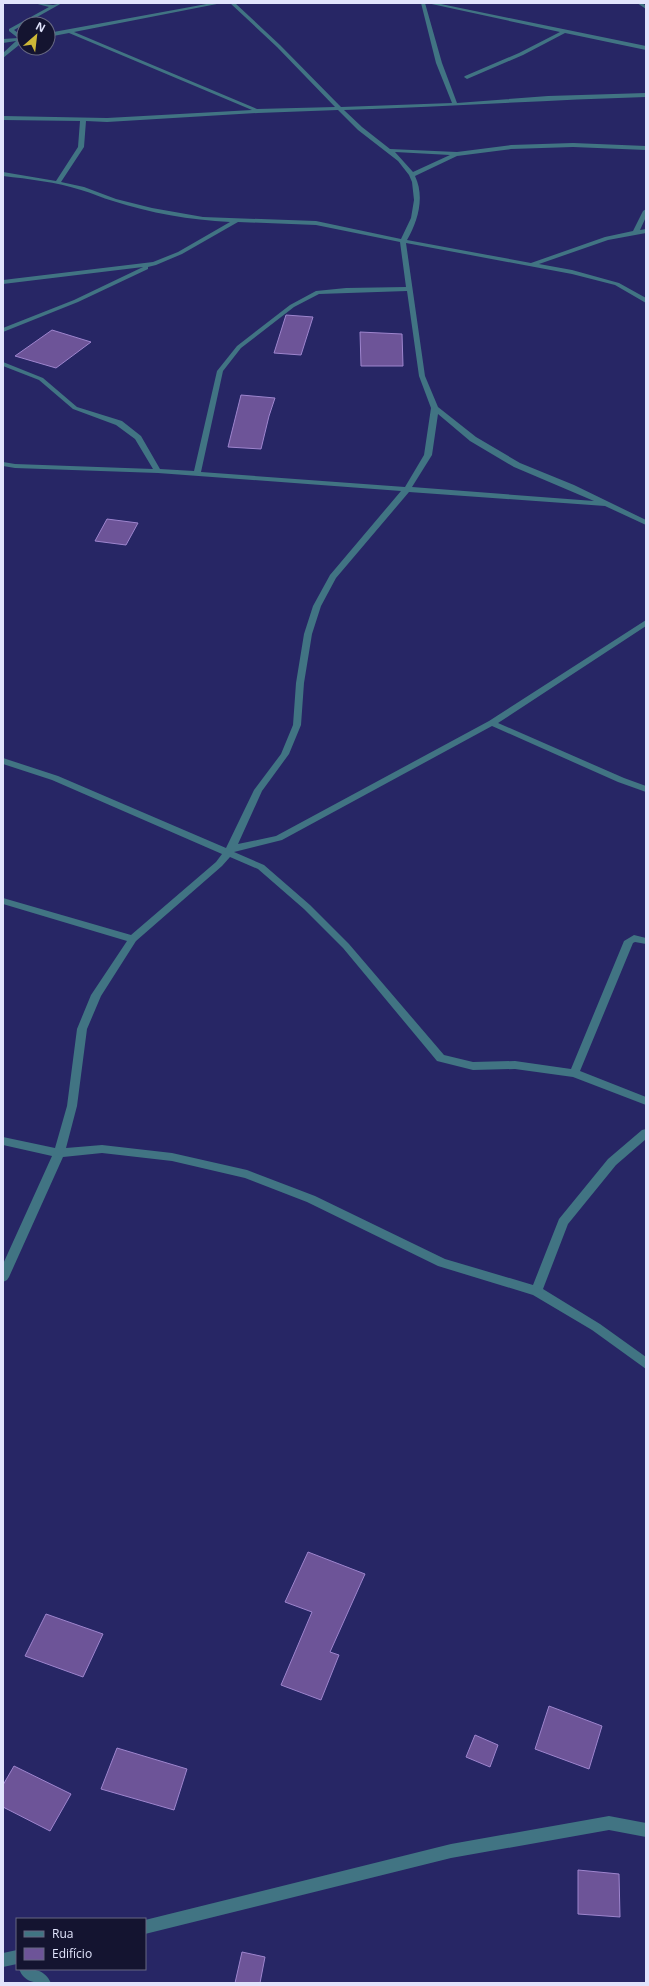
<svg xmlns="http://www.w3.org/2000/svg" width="649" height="1986" font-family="'Open Sans',sans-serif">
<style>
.building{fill:#6d5498;stroke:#9e85ce}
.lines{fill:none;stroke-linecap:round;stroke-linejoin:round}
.minor{fill:#417483;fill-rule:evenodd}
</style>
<rect width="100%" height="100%" fill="#272665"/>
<!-- building -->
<g class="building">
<polygon points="286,315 313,317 301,355 274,353"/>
<polygon points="52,330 91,342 56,368 15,356"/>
<polygon points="360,332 402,334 403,366 361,366"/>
<polygon points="241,395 275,398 269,416 261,449 228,447"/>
<polygon points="107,519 138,523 126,545 95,541"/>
<polygon points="308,1552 365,1574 330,1652 339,1655 321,1700 281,1685 312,1612 285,1602"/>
<polygon points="46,1614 103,1634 83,1677 25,1656"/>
<polygon points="549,1706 602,1726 589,1769 535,1749"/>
<polygon points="475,1735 498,1745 490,1767 466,1757"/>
<polygon points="117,1748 187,1769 174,1810 101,1789"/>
<polygon points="14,1766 71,1794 50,1831 3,1807 3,1785"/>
<polygon points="578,1870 619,1874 620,1917 578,1914"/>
<polygon points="242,1952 265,1957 260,1983 235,1983"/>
</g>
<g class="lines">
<!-- minor -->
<g class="minor">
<polygon points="34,3 53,5 62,3 14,30 24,37 24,41 3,58 3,53 16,41 3,43 3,39 18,38 9,31 9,29 49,7"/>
<path d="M212 3H222L74 32 257 109 335 107 277 47 230 3H235L280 45 341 107 452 103 436 63 421 3H425L442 63 457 103 548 96 646 93V97C545 100 445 107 344 110L362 127 390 149 457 152 511 145 573 143 646 146V150L573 147 511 149 457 156 415 176C425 197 418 221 407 240L531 263 605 237 633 231 643 211 646 209V217L640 230 646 229V233L608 240 539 264 572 270 619 283 646 298V303L615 285 572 274 406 243 425 376 438 407 476 437 520 463 574 485 646 520V525L605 506 409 492 336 578 321 606 312 634 304 683 301 725 289 754 262 791 238 844 276 836 489 721 646 620V626L498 723 624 778 646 786V792L618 782 492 726 282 840 234 852 264 865 310 905 349 944 444 1055 473 1062 515 1061 571 1069 624 941 634 935 646 938V944L635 942 633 943 580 1071 646 1097V1105L573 1077 515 1069 473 1070 437 1061 343 948 304 909 258 869 230 857 222 866 136 941 101 996 87 1029 77 1106 66 1148 102 1145 172 1153 247 1170 315 1196 445 1259 533 1285 559 1219 608 1159 642 1130 646 1129V1139L616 1165 568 1224 543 1289 600 1324 646 1357V1369L592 1330 533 1295 438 1266 307 1202 245 1178 172 1161 102 1153 63 1157 9 1277 7 1280 3 1282V1264L52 1156 3 1145V1137L55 1148 67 1106 77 1029 91 995 127 941 3 904V898L131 935 216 862 222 854 52 780 3 764V758L58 776 226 848 254 790 281 754 293 725 296 683 304 634 313 606 330 575 401 491 158 473 15 468 3 466V462L15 464 153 469 135 439 116 425 73 409 39 380 3 366V362L43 378 77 407 122 421 141 436 160 469 194 471 217 371 237 346 290 305 316 291 346 288 406 287 400 242 316 225 238 222 182 254 156 265 148 267V269L78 302 3 332V328L74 300 143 267 3 284V280L153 262 178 252 230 222C190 220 150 213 113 201 102 198 92 193 81 190 56 182 29 179 3 176V172L56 181 78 147 80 121 3 120V116L107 118 252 110 69 33 48 37V33ZM338 110 358 130 398 161 409 175 412 182 414 200 411 218 401 239 316 221 203 217 152 208 116 199 84 187 61 182 84 147 86 121 107 122 258 113ZM395 152 450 155 413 172ZM407 291 419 376 431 408 424 455 405 487 201 472 223 371 241 348 294 307 319 294ZM438 414 470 441 514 467 594 501 412 487 432 455Z"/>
<polygon points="427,3 436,3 646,46 646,50 565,33 523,55 467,79 464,77 465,76 519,53 560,32"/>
<polygon points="637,3 642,3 646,6 646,9"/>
<polygon points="609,1816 646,1823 646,1837 609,1830 451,1858 145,1934 145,1920 451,1844"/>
<polygon points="17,1950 17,1964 3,1967 3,1953"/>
<path d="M19 1969C32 1969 44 1968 51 1983 37 1983 25 1984 19 1969Z"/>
</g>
</g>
<!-- border -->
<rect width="649" height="1986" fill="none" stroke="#e1e4fc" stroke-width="8"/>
<!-- legend -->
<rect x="16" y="1918" width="130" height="52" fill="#141430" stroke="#666782"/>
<rect x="24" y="1931" width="20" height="6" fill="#417483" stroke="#666782"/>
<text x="52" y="1938" font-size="12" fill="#e1e4fc">Rua</text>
<rect x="24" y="1948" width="20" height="12" fill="#6d5498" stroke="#666782"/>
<text x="52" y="1958" font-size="12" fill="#e1e4fc">Edifício</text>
<!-- north arrow -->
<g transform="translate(36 36) rotate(28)"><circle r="19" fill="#141430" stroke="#666782"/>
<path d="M0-3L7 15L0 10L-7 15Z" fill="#ceb837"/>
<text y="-6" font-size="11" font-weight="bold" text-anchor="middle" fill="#e1e4fc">N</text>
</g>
</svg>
